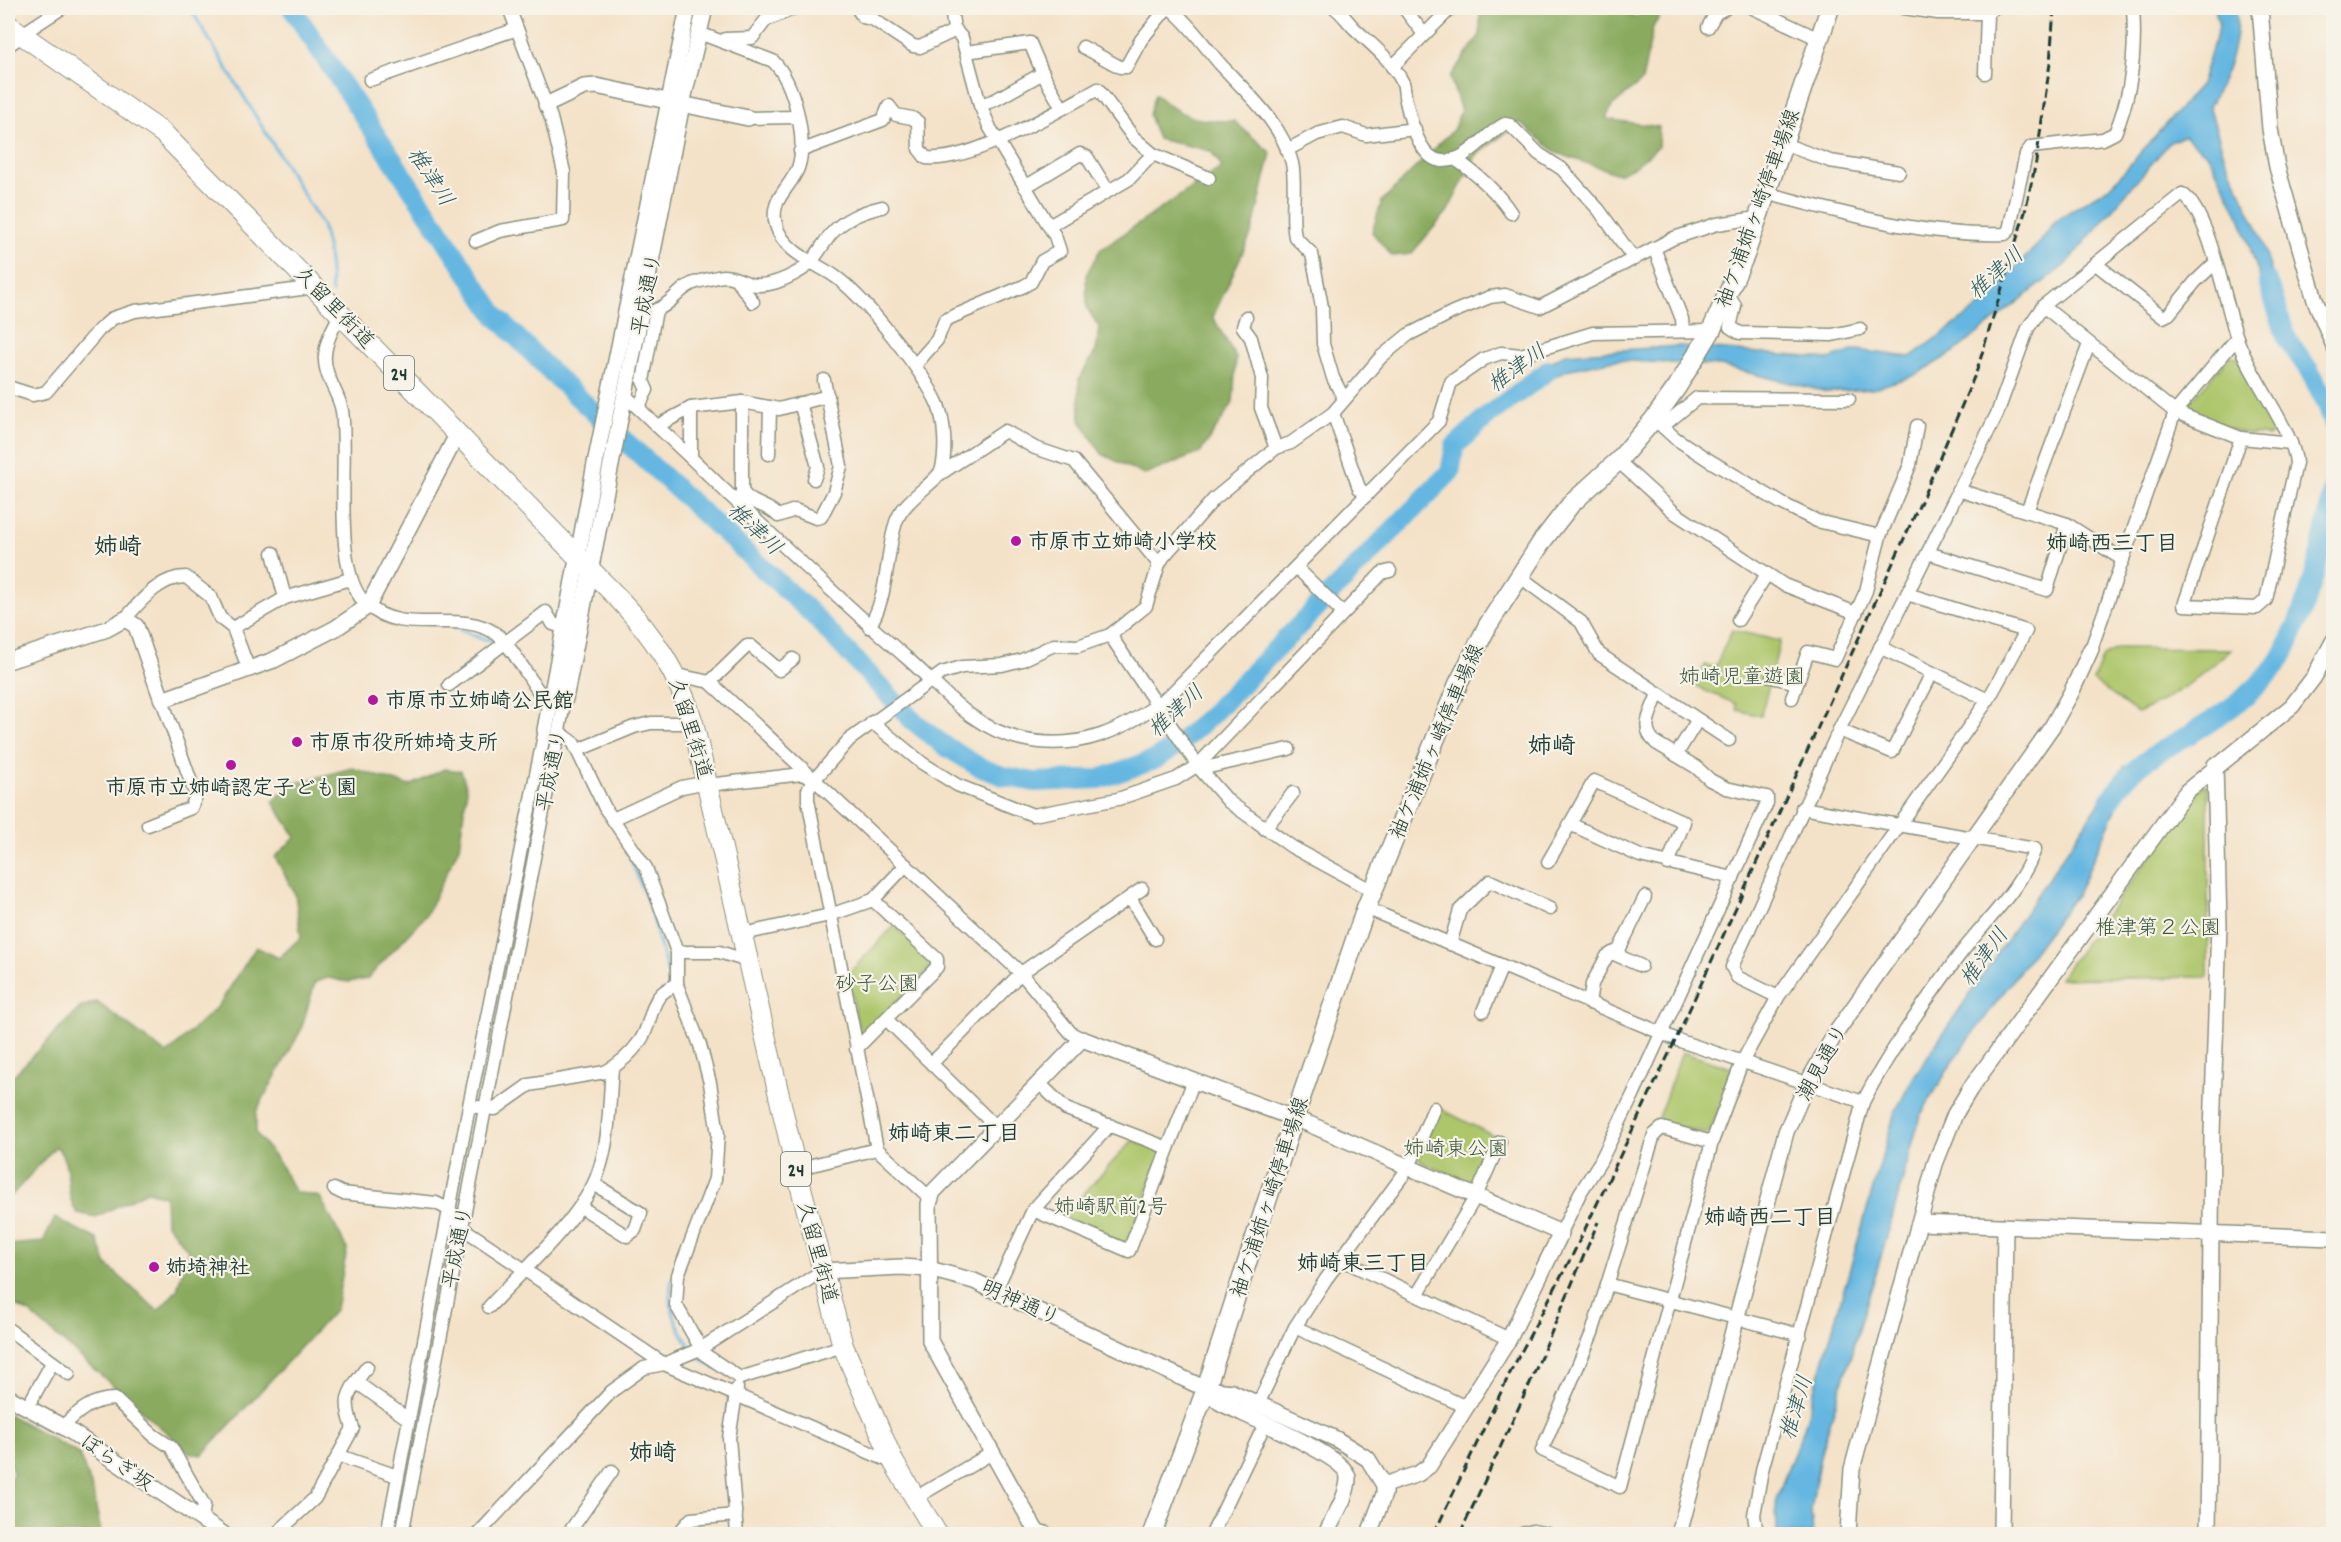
<svg xmlns="http://www.w3.org/2000/svg" width="2341" height="1542" font-family="Dekko,'Klee One',sans-serif">
<style>
.green{fill:#adc66b;stroke:#668250;stroke-width:1.5}
.forest{fill:#8aab5f;stroke:#54744a;stroke-width:1.5}
.water{fill:#65b7e1;stroke:#427a8a;stroke-width:1.5}
.lines{fill:none;stroke-linecap:round;stroke-linejoin:round}
.stream{stroke:#65b7e1;stroke-width:3}
.river{stroke:#65b7e1;stroke-width:20}
.minor-casing{stroke:#8a907e;stroke-width:15}
.tertiary-casing{stroke:#8a907e;stroke-width:18}
.secondary-casing{stroke:#8a907e;stroke-width:21}
.primary-casing{stroke:#8a907e;stroke-width:22}
.minor{stroke:#fff;stroke-width:12}
.tertiary{stroke:#fff;stroke-width:15}
.secondary{stroke:#fff;stroke-width:18}
.primary{stroke:#fff;stroke-width:20}
.rail{stroke:#1f3d34;stroke-width:3;stroke-dasharray:9 4.5;stroke-linecap:butt}
.poi-dot{fill:#b5179e;stroke:#f7f3e8;stroke-width:2}
.labels{text-anchor:middle;stroke-width:4.5;stroke-linejoin:round;paint-order:stroke}
.shield{fill:#f7f3e8;stroke:#60746a;stroke-width:1.5}
.shield-label{font-size:20px;font-weight:bold;fill:#1f3d34}
.street-label{font-size:21px;fill:#1f3d34;stroke:#f7f3e8}
.poi-label{font-size:21px;font-weight:bold;fill:#1f3d34;stroke:#f7f3e8;text-anchor:start}
.park-label{font-size:21px;fill:#3b583f;stroke:#f7f3e8}
.water-label{font-size:22px;font-style:italic;fill:#305c5f;stroke:#f7f3e8}
.neighbourhood-label{font-size:22px;font-weight:bold;fill:#1f3d34;stroke:#f7f3e8}
.quarter-label{font-size:24px;font-weight:bold;fill:#1f3d34;stroke:#f7f3e8}
</style>
<rect width="100%" height="100%" fill="#f7f3e8"/>
<filter id="ink" filterUnits="userSpaceOnUse"><feTurbulence type="fractalNoise" baseFrequency=".0167" numOctaves="2"/><feDisplacementMap in="SourceGraphic" scale="12" xChannelSelector="R" yChannelSelector="G"/><feConvolveMatrix kernelMatrix="1 2 1 2 8 2 1 2 1" color-interpolation-filters="sRGB"/></filter>
<filter id="wash" filterUnits="userSpaceOnUse"><feTurbulence type="fractalNoise" baseFrequency=".008" numOctaves="4" result="noise"/><feDisplacementMap in="SourceGraphic" scale="24" xChannelSelector="R" yChannelSelector="G"/><feGaussianBlur stdDeviation="1.35" result="paint"/><feColorMatrix in="noise" values="0 0 0 0 0 0 0 0 0 0 0 0 0 0 0 0 0 1.4 0 .05"/><feComposite in="paint" operator="in"/></filter>
<g filter="url(#wash)">
<rect width="100%" height="100%" fill="#f4e2c8"/>
<!-- green -->
<g class="green">
<polygon points="2230,356 2239,358 2249,383 2277,429 2269,436 2243,433 2186,413 2184,409"/>
<polygon points="1732,630 1780,641 1761,716 1737,710 1736,704 1694,686 1705,665 1715,667"/>
<path d="M2119 648 2231 649C2200 677 2176 696 2137 713L2093 681 2103 656Z"/>
<polygon points="2203,785 2208,786 2208,977 2059,979"/>
<polygon points="894,926 932,961 932,966 863,1036 859,1034 848,974"/>
<polygon points="1682,1052 1731,1068 1733,1071 1710,1131 1706,1134 1657,1121"/>
<polygon points="1439,1108 1496,1137 1477,1183 1472,1185 1421,1162 1419,1157"/>
<polygon points="1133,1140 1159,1150 1161,1154 1128,1243 1123,1244 1062,1217"/>
</g>
<!-- forest -->
<g class="forest">
<polygon points="1480,8 1611,8 1636,18 1645,8 1665,8 1653,27 1642,81 1612,106 1606,119 1659,127 1658,147 1635,166 1618,174 1557,153 1519,122 1476,156 1447,212 1411,254 1392,256 1372,232 1382,201 1453,130 1461,111 1450,77 1480,35"/>
<path d="M1155 94C1183 119 1198 121 1234 121L1271 153 1252 232 1213 317 1236 358 1233 403 1200 453 1144 475 1102 454 1080 420 1079 379 1096 351 1099 327 1087 308 1086 275 1100 250 1222 167 1211 151 1158 139 1149 115Z"/>
<path d="M352 768 410 786 444 769 461 771 467 789 459 847 426 915 367 979 348 982 328 978 315 982 301 1030 256 1112V1133L280 1164 295 1192 320 1197 347 1249 336 1309 202 1455 190 1453 30 1313 8 1302V1245L43 1242 55 1218 97 1239 107 1265 158 1311 177 1290 188 1250 166 1223 165 1196 147 1191 96 1217 77 1213C62 1190 75 1169 56 1146L12 1195H8V1081L81 1007 97 1002 167 1054 219 1005 256 947 279 958 301 937 295 894 275 857 296 837 273 802 289 785Z"/>
<polygon points="8,1414 79,1454 92,1488 101,1532 94,1534 8,1534 8,1486 13,1473 8,1457"/>
</g>
<!-- water -->
<g class="water">
<path d="M2215 8H2236C2240 41 2226 77 2209 106L2225 158 2261 236 2280 302 2271 312 2241 220 2209 156 2184 136 2170 142 2065 265 1954 352 1916 375 1872 389 1827 392 1721 366 1615 360 1566 370 1531 390 1523 377 1565 354 1679 346 1829 359 1856 350 1910 357 1979 307 2041 241 2056 220 2112 185 2201 84 2219 26Z"/>
<polygon points="2125,765 2119,803 2078,892 1953,1061 1920,1116 1887,1237 1820,1456 1811,1510 1813,1534 1777,1534 1776,1499 1804,1428 1895,1112 1913,1078"/>
</g>
<g class="lines">
<!-- stream -->
<g class="stream">
<polyline points="190,8 322,225 328,251 332,293"/>
<polyline points="454,627 482,639 496,640"/>
<polyline points="628,852 649,905 671,985"/>
<path d="M672 1279C666 1305 677 1327 691 1348"/>
<polyline points="694,1354 716,1369"/>
<polyline points="727,1416 729,1396"/>
</g>
<!-- river -->
<g class="river">
<polyline points="292,8 496,316 557,378 810,612 911,719 942,744 979,767 1003,776 1035,782 1099,779 1154,760 1176,746 1208,718 1450,472 1455,446 1491,413 1549,370"/>
<polyline points="2268,282 2287,339 2309,370 2327,404 2334,425"/>
<path d="M2110 801C2133 760 2167 749 2205 725 2233 708 2261 687 2280 660 2286 651 2290 640 2294 631 2316 583 2324 536 2334 485"/>
</g>
</g>
</g>
<g filter="url(#ink)">
<g class="lines">
<defs>
<g id="minor">
<polyline points="857,8 863,17 874,20 913,46 920,47 956,30"/>
<path d="M1170 8C1191 25 1204 46 1222 66 1249 95 1282 124 1292 163 1297 188 1290 213 1295 237L1312 254 1322 307 1323 344 1333 378 1344 399"/>
<path d="M1335 8C1342 13 1347 21 1354 28 1373 46 1390 58 1403 83 1405 88 1404 95 1406 101 1410 119 1420 160 1442 161 1468 162 1484 134 1505 124L1510 125 1539 154 1562 169 1599 210 1634 259"/>
<polyline points="1404,8 1423,33"/>
<polyline points="1753,8 1819,39"/>
<polyline points="1904,8 1938,13 1987,13 1994,8"/>
<polyline points="1708,27 1716,13 1726,8"/>
<path d="M699 33 773 61C794 82 808 139 798 168 790 189 769 199 776 225 783 251 813 262 833 275 863 295 924 372 938 405 945 422 946 451 942 468 939 482 904 498 896 522 885 557 889 596 869 627"/>
<polyline points="22,34 62,8"/>
<polyline points="725,39 752,38 766,20 795,8"/>
<polyline points="1083,47 1120,67 1126,67 1141,40 1167,8"/>
<polyline points="966,52 1030,43 1044,76 1062,108"/>
<polyline points="1392,67 1451,8"/>
<polyline points="1985,73 1987,13"/>
<polyline points="370,80 517,29"/>
<polyline points="980,105 995,100 1043,73"/>
<polyline points="748,118 796,117"/>
<polyline points="1781,143 1830,161 1899,172"/>
<polyline points="1287,150 1317,134 1343,127 1366,135 1415,129"/>
<path d="M800 151 883 120 889 106 896 115 912 118 918 122 919 149 926 158C970 163 1058 111 1098 89L1133 137 1153 154 1209 178"/>
<path d="M1455 159C1477 174 1496 190 1511 213"/>
<polyline points="1025,187 1080,154 1087,157 1108,191"/>
<path d="M1765 193C1843 213 1924 237 2005 234L2009 230 2026 154 2031 147 2103 139 2115 133C2132 93 2136 50 2133 8"/>
<polyline points="1049,226 1129,179 1153,154"/>
<polyline points="476,241 500,231 563,220 564,172 551,118 509,8"/>
<polyline points="1654,248 1682,319 1683,331"/>
<polyline points="2096,264 2163,317 2169,314 2195,282 2215,263"/>
<polyline points="736,279 753,302"/>
<polyline points="1728,295 1735,306 1730,327 1740,333 1832,335 1860,329"/>
<polyline points="2043,306 2175,412 2241,438 2291,443"/>
<path d="M341 313C334 326 326 340 325 355 323 376 339 392 342 411 349 458 331 570 365 603 402 639 458 608 495 633 511 643 534 688 549 706"/>
<polyline points="1246,317 1243,327 1251,338 1262,378 1261,408 1276,448"/>
<polyline points="915,365 937,340 945,320 1024,286 1031,282 1042,261 1060,251 1055,236 990,128 980,105 962,38 954,29 951,8"/>
<polyline points="8,387 33,395 46,392 99,330 113,318 135,311 316,287"/>
<path d="M626 396C657 427 690 456 721 487 783 545 844 604 908 659 944 691 972 728 1021 739 1080 752 1126 730 1171 694L1439 421 1451 382 1484 359 1501 353 1521 355 1593 333 1711 331"/>
<path d="M742 402V491C750 505 768 504 778 516L795 510 816 518 821 517 834 492 841 466 824 380"/>
<polyline points="800,403 818,467 814,479"/>
<path d="M638 408 647 390 643 381 656 310C673 304 680 286 697 282 705 280 715 277 724 276 733 276 742 281 750 284 767 288 784 280 798 272 814 264 820 247 831 234 845 218 862 212 882 207"/>
<polyline points="691,408 691,458"/>
<polyline points="1333,413 1359,488 1367,495"/>
<polyline points="1654,419 1675,438 1707,459 1781,503 1817,521 1880,536"/>
<polyline points="657,426 691,408 742,402 779,409 828,396"/>
<polyline points="1663,426 1697,398 1849,399"/>
<polyline points="769,454 770,407"/>
<polyline points="1618,461 1675,513 1784,585 1856,613"/>
<polyline points="940,474 1005,431 1035,448 1074,461 1159,564"/>
<polyline points="1958,490 2067,524 2123,560"/>
<polyline points="2027,511 2089,344"/>
<polyline points="273,553 285,598"/>
<polyline points="1928,553 2047,590 2067,524"/>
<polyline points="1296,567 1342,612"/>
<path d="M1519 576 1581 622 1599 654 1658 693C1653 711 1638 727 1656 743L1696 767 1710 780 1726 788 1767 797V803L1633 1095 1600 1162 1580 1193 1561 1233"/>
<path d="M125 619C141 601 159 577 186 577L211 597 220 618 233 628 249 670"/>
<polyline points="1738,620 1767,574"/>
<polyline points="233,628 285,598 350,579"/>
<polyline points="1110,635 1200,769 1229,802 1292,847 1373,891"/>
<polyline points="1880,647 1988,700"/>
<polyline points="2091,649 2175,412 2237,338"/>
<polyline points="677,675 710,682 1021,973 1071,1033 1082,1039"/>
<polyline points="1772,677 1797,683"/>
<polyline points="710,682 747,646 751,646 779,670 793,659"/>
<polyline points="449,685 546,612 553,624 563,627"/>
<polyline points="1658,693 1729,740"/>
<polyline points="1792,698 1808,652 1835,659 1866,591 1880,536 1910,465 1917,426"/>
<polyline points="872,722 922,763 957,785 1033,815 1118,799 1176,779 1198,765 1382,573 1390,571"/>
<polyline points="1839,730 1892,752 1932,673"/>
<polyline points="559,732 573,742 605,808 646,868 677,952 677,985 700,1045 710,1083 718,1134 715,1179 678,1275 676,1305 704,1354 740,1378"/>
<polyline points="578,750 634,727 651,723 693,723"/>
<polyline points="1676,755 1697,721"/>
<polyline points="1200,769 1289,749"/>
<polyline points="708,785 802,774 810,778"/>
<polyline points="613,819 682,787 707,782"/>
<polyline points="1570,824 1594,781 1684,822 1668,864"/>
<polyline points="148,825 191,808 196,796 162,700"/>
<polyline points="1265,829 1293,793"/>
<polyline points="1548,862 1570,824 1640,856 1733,878"/>
<polyline points="1130,898 1155,939"/>
<polyline points="1366,908 1680,1041 1863,1102"/>
<polyline points="743,934 830,915 873,900 906,865"/>
<polyline points="1450,944 1460,910 1490,881 1550,909"/>
<polyline points="677,952 719,952 748,961"/>
<polyline points="1612,953 1641,966"/>
<path d="M1778 997 1737 977 1732 967 1839 730 1997 414 2028 328 2043 306 2182 194C2209 210 2226 306 2237 338 2248 374 2294 431 2296 463L2266 600 2257 608 2184 605 2241 438"/>
<polyline points="1589,1003 1592,984 1607,956 1619,950 1645,897"/>
<polyline points="1483,1011 1502,966"/>
<polyline points="886,1019 996,1127"/>
<polyline points="856,1049 937,967 937,959 873,900"/>
<polyline points="932,1063 1021,973 1142,889"/>
<polyline points="1039,1083 1066,1109 1168,1148"/>
<path d="M477 1107 495 1109 529 1085 605 1072C618 1065 631 1054 640 1041 655 1020 647 994 677 985"/>
<polyline points="1712,1142 1662,1128 1654,1135 1592,1333 1542,1450 1620,1487 1712,1142 1742,1062 1778,997 1988,700 2026,631 1907,594"/>
<polyline points="796,1169 877,1149"/>
<polyline points="334,1189 342,1193 436,1203 450,1210 461,1227 664,1364 894,1463"/>
<polyline points="930,1198 877,1149 808,800 808,790 814,780 849,740 942,673 962,667 1002,665 1022,660 1054,645 1078,646 1110,635 1124,624 1146,606 1159,564 1164,556 1214,499 1276,448 1291,443 1333,413 1381,357 1408,335 1453,312 1490,297 1505,295 1540,307 1674,238 1717,224 1757,218"/>
<polyline points="581,1207 627,1236 635,1230 641,1213 594,1184"/>
<polyline points="1033,1210 1129,1251 1194,1080"/>
<polyline points="1340,1259 1509,1339"/>
<polyline points="1607,1284 1800,1335"/>
<polyline points="996,1289 1033,1210 1110,1125"/>
<polyline points="1417,1295 1476,1196 1500,1142"/>
<path d="M489 1307C521 1272 584 1216 598 1173 610 1141 609 1102 612 1068"/>
<polyline points="1295,1327 1466,1407"/>
<polyline points="8,1329 69,1374"/>
<polyline points="740,1378 843,1346"/>
<polyline points="356,1382 408,1419"/>
<polyline points="1258,1404 1295,1327 1326,1279 1409,1167 1434,1108"/>
<polyline points="28,1406 52,1363"/>
<path d="M63 1426C79 1411 92 1399 115 1399L153 1435 171 1447 204 1505 202 1520"/>
<polyline points="340,1456 397,1476"/>
<polyline points="915,1498 992,1453"/>
<path d="M276 1534 315 1498 353 1428C342 1397 348 1393 367 1367"/>
<polyline points="387,1534 469,1106 545,730"/>
<polyline points="402,1534 565,699"/>
<polyline points="478,1534 612,1391 644,1368 664,1364 700,1349 822,1271"/>
<polyline points="568,1534 612,1471"/>
<polyline points="678,1534 691,1519 736,1515"/>
<polyline points="737,1534 729,1438 737,1388"/>
<polyline points="833,1534 834,1534"/>
<polyline points="1212,1534 1265,1424"/>
<polyline points="1522,1534 1533,1531 1548,1534"/>
<path d="M1757 1534 1754 1515 1762 1470 1863 1102C1889 1051 1924 1003 1958 957 1984 922 2020 891 2035 849L1802 808"/>
</g>
<g id="tertiary">
<polyline points="2260,8 2270,129 2277,167 2315,300 2334,346"/>
<polyline points="8,44 22,34"/>
<polyline points="546,105 584,87 596,86 748,118"/>
<polyline points="8,661 107,629 125,619 136,626 162,700 274,660 336,628 368,606 457,435"/>
<polyline points="565,699 682,104 705,8"/>
<polyline points="545,730 595,464 688,8"/>
<polyline points="1919,1223 2334,1238"/>
<polyline points="822,1271 901,1267 929,1269 974,1281 1206,1389"/>
<polyline points="8,1397 67,1429 223,1534"/>
<polyline points="1045,1534 1036,1531 930,1341 929,1204 933,1192 1082,1039 1309,1124 1561,1233 1509,1339 1429,1466 1418,1474 1384,1485"/>
<path d="M1326 1534C1333 1518 1348 1496 1348 1478 1348 1456 1241 1414 1219 1402L1206 1389 1232 1392 1336 1439 1368 1459 1384 1485V1494L1369 1534"/>
<polyline points="1679,1534 1786,1132 1807,1084 1835,1034 2053,725 2071,693 2091,649"/>
<polyline points="1848,1534 1852,1469 1919,1223 1935,1164 1955,1114 1970,1089 2187,791 2292,706 2314,677 2334,640"/>
<polyline points="2001,1534 2005,1227"/>
<polyline points="2208,1534 2212,1134 2219,925 2215,765"/>
</g>
<polyline id="secondary" points="1152,1534 1206,1389 1290,1130 1366,908 1458,684 1488,625 1543,540 1571,504 1618,461 1654,419 1677,387 1711,331 1745,255 1830,8"/>
<path id="primary" d="M8 25 163 133 618 598C654 636 678 672 693 723L796 1169 843 1346 894 1463 937 1534"/>
</defs>
<!-- minor casing -->
<use href="#minor" class="minor-casing"/>
<!-- tertiary casing -->
<use href="#tertiary" class="tertiary-casing"/>
<!-- secondary casing -->
<use href="#secondary" class="secondary-casing"/>
<!-- primary casing -->
<use href="#primary" class="primary-casing"/>
<!-- minor -->
<use href="#minor" class="minor"/>
<!-- tertiary -->
<use href="#tertiary" class="tertiary"/>
<!-- secondary -->
<use href="#secondary" class="secondary"/>
<!-- primary -->
<use href="#primary" class="primary"/>
<!-- rail -->
<g class="rail">
<polyline points="1434,1534 1510,1373 1573,1254 1676,1039 1923,497 1977,370 2025,212 2036,162 2050,63 2054,8"/>
<polyline points="1460,1534 1530,1383 1598,1222"/>
</g>
</g>
</g>
<!-- markers -->
<g class="poi-dot">
<circle cx="1016" cy="541" r="6"/>
<circle cx="373" cy="700" r="6"/>
<circle cx="297" cy="742" r="6"/>
<circle cx="231" cy="765" r="6"/>
<circle cx="154" cy="1267" r="6"/>
</g>
<g class="labels">
<!-- shield labels -->
<g class="shield">
<rect x="384" y="356" width="30" height="34" rx="4.5"/>
<rect x="781" y="1152" width="30" height="34" rx="4.5"/>
</g>
<g class="shield-label">
<text x="399" y="380">24</text>
<text x="796" y="1176">24</text>
</g>
<!-- street labels -->
<g class="street-label">
<text transform="translate(1757 208) rotate(-70)" y="7">袖ケ浦姉ヶ崎停車場線</text>
<text transform="translate(646 294) rotate(-79)" y="7">平成通り</text>
<text transform="translate(335 307) rotate(46)" y="7">久留里街道</text>
<text transform="translate(691 728) rotate(73)" y="7">久留里街道</text>
<text transform="translate(1436 741) rotate(-67)" y="7">袖ケ浦姉ヶ崎停車場線</text>
<text transform="translate(551 770) rotate(-79)" y="7">平成通り</text>
<text transform="translate(1822 1062) rotate(-61)" y="7">潮見通り</text>
<text transform="translate(1269 1197) rotate(-72)" y="7">袖ケ浦姉ヶ崎停車場線</text>
<text transform="translate(457 1247) rotate(-79)" y="7">平成通り</text>
<text transform="translate(818 1252) rotate(75)" y="7">久留里街道</text>
<text transform="translate(1021 1302) rotate(24)" y="7">明神通り</text>
<text transform="translate(117 1462) rotate(34)" y="7">ぼらぎ坂</text>
</g>
<!-- poi labels -->
<g class="poi-label">
<text x="1028" y="548">市原市立姉崎小学校</text>
<text x="385" y="707">市原市立姉崎公民館</text>
<text x="309" y="749">市原市役所姉埼支所</text>
<text x="231" y="794" text-anchor="middle">市原市立姉崎認定子ども園</text>
<text x="166" y="1274">姉埼神社</text>
</g>
<!-- park labels -->
<g class="park-label">
<text x="1742" y="683">姉崎児童遊園</text>
<text x="2158" y="934">椎津第２公園</text>
<text x="877" y="990">砂子公園</text>
<text x="1456" y="1155">姉崎東公園</text>
<text x="1111" y="1213">姉崎駅前2号</text>
</g>
<!-- water labels -->
<g class="water-label">
<text transform="translate(432 176) rotate(57)" y="8">椎津川</text>
<text transform="translate(1995 272) rotate(-42)" y="8">椎津川</text>
<text transform="translate(1516 367) rotate(-36)" y="8">椎津川</text>
<text transform="translate(756 528) rotate(43)" y="8">椎津川</text>
<text transform="translate(1175 710) rotate(-42)" y="8">椎津川</text>
<text transform="translate(1983 956) rotate(-54)" y="8">椎津川</text>
<text transform="translate(1795 1407) rotate(-73)" y="8">椎津川</text>
</g>
<!-- neighbourhood labels -->
<g class="neighbourhood-label">
<text x="2112" y="550">姉崎西三丁目</text>
<text x="954" y="1140">姉崎東二丁目</text>
<text x="1770" y="1224">姉崎西二丁目</text>
<text x="1363" y="1270">姉崎東三丁目</text>
</g>
<!-- quarter labels -->
<g class="quarter-label">
<text x="118" y="554">姉崎</text>
<text x="1552" y="753">姉崎</text>
<text x="653" y="1460">姉崎</text>
</g>
</g>
<!-- margin -->
<rect width="2341" height="1542" fill="none" stroke="#f7f3e8" stroke-width="30"/>
</svg>
